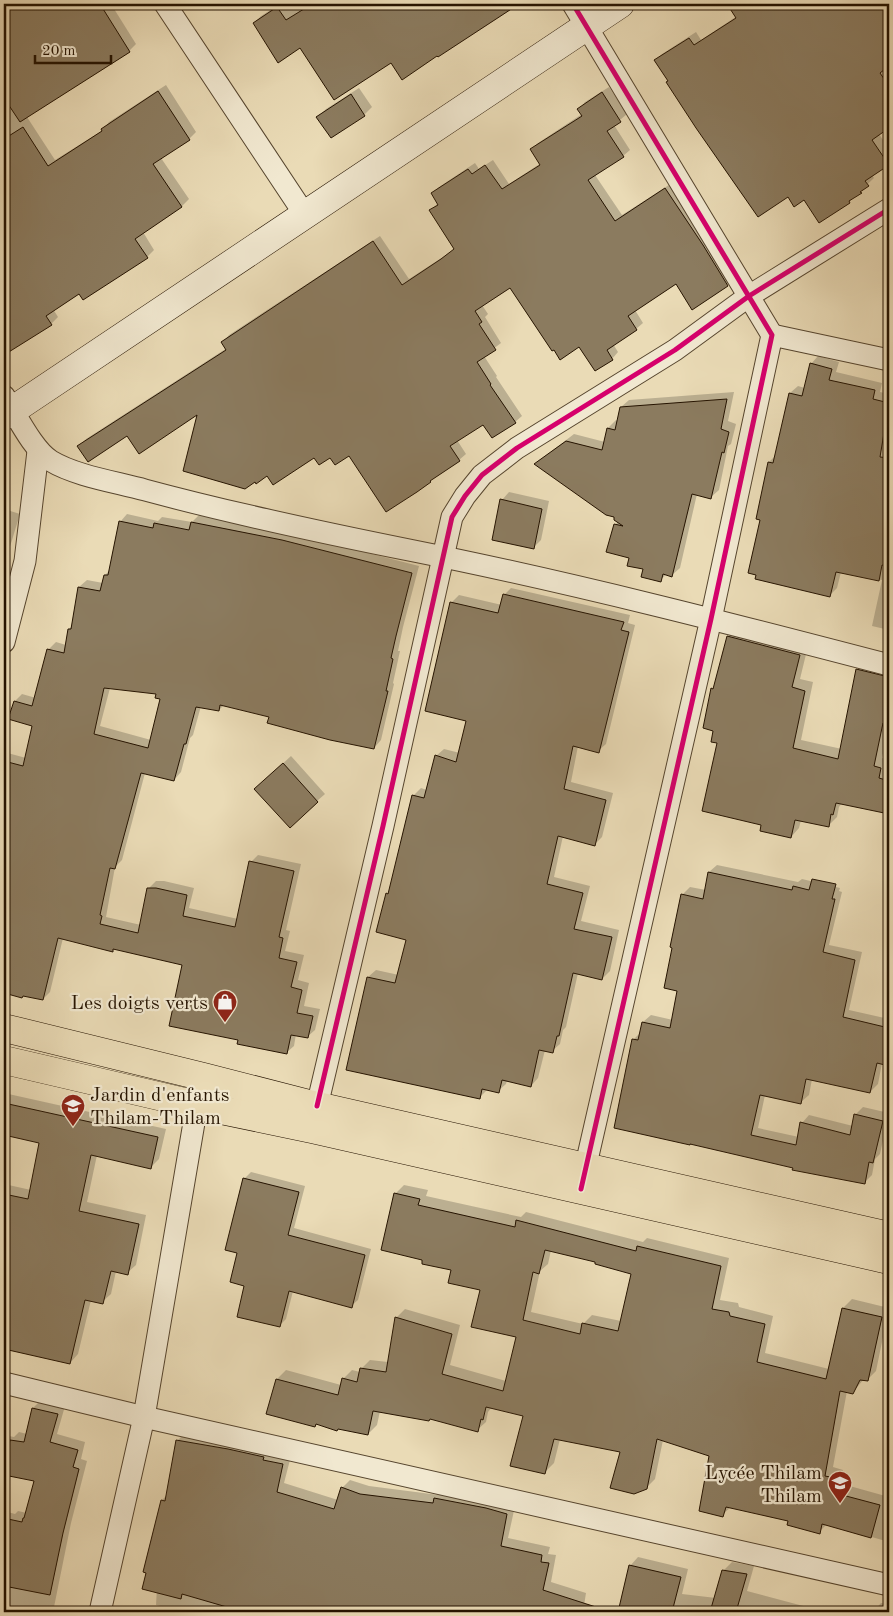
<svg xmlns="http://www.w3.org/2000/svg" width="893" height="1616" font-family="'Old Standard TT',serif">
<style>
.shadow{fill:#0003;fill-rule:evenodd}
.building{fill:#8b7b5f;stroke:#251300;fill-rule:evenodd}
.lines{fill:none;stroke-linecap:round;stroke-linejoin:round}
.street-casing{stroke:#56452e;stroke-width:23}
.secondary-casing{stroke:#251300;stroke-width:29}
.primary-casing{stroke:#251300;stroke-width:29}
.street{stroke:#f1e8d0;stroke-width:21}
.secondary{stroke:#f1e8d0;stroke-width:28}
.primary{stroke:#eadbb6;stroke-width:28}
.cycleway-casing{stroke:#f1e8d0;stroke-width:8}
.cycleway{stroke:#d6006c;stroke-width:5}
.labels{text-anchor:middle;stroke-width:4.5;stroke-linejoin:round;paint-order:stroke}
.poi-label{font-size:20px;fill:#251300;stroke:#f1e8d0;text-anchor:end}
</style>
<rect width="100%" height="100%" fill="#eadbb6"/>
<filter id="stains"><feTurbulence type="fractalNoise" baseFrequency=".004" numOctaves="4"/><feColorMatrix values="0 0 0 0 .2 0 0 0 0 .09 0 0 0 0 .02 0 0 0 .5 -.17"/></filter>
<radialGradient id="worn" r=".72"><stop offset=".6" stop-color="#630" stop-opacity="0"/><stop offset="1" stop-color="#630" stop-opacity=".3"/></radialGradient>
<!-- shadow -->
<g class="shadow">
<polygon points="4,4 111,4 136,44 129,51 27,117 55,160 103,130 109,122 166,85 196,132 189,139 161,158 189,199 182,206 143,232 154,250 147,257 83,298 79,292 53,309 58,317 51,324 7,351 4,346"/>
<polygon points="280,4 521,4 517,7 515,5 391,61 301,46 254,23 261,16"/>
<polygon points="733,4 889,4 889,127 879,134 889,149 889,163 872,175 874,178 849,202 805,199 788,196 656,60 662,54 696,32 701,40 737,16 730,6"/>
<polygon points="609,87 627,114 614,125 630,150 623,156 595,175 622,215 672,183 734,278 727,285 676,283 635,310 643,323 636,329 613,344 618,352 612,359 580,346 511,287 482,305 488,314 485,317 501,343 484,356 497,376 496,377 522,416 515,422 484,423 457,440 466,454 459,460 436,476 430,481 349,454 314,456 267,475 199,413 128,434 79,446 86,439 227,348 223,342 229,335 380,236 409,279 449,253 455,248 431,210 438,203 432,193 439,187 475,163 479,169 493,160 509,184 541,163 532,149 538,143 582,114 579,109 585,102"/>
<polygon points="359,88 372,107 364,115 318,117 326,109"/>
<polygon points="818,356 839,362 836,372 882,383 880,392 889,394 889,630 872,626 882,580 841,572 837,588 830,595 762,519 769,462 776,455 790,393 798,386 805,388 811,364"/>
<polygon points="734,392 728,421 736,424 731,444 728,446 719,490 711,497 697,494 680,568 672,575 667,574 660,580 630,557 615,525 618,522 616,516 536,464 544,457 574,434 605,442 608,428 616,420 618,421 621,407 629,400"/>
<polygon points="509,492 549,501 541,540 533,548 502,500"/>
<polygon points="4,509 20,514 4,566"/>
<path d="M127 514 158 521 162 517 192 522 199 515 290 533 419 566 403 627 398 651H400L393 683 394 684 381 740 374 748 270 716 224 705 219 710 201 706 193 735 190 738 181 772 174 780 145 773 122 860 115 867 106 917 141 925 149 888 156 881H164L194 888 189 908 238 919 251 862 258 855 301 864 286 930 290 931 285 951 304 955 298 980 309 983 304 1006 320 1009 315 1030 307 1037 296 1034 294 1046 286 1053 239 1039 183 964 115 948 112 951 63 938 50 992 43 999 24 995 22 997 4 992V752L26 758 34 725 15 701 22 694 36 698 48 650 56 642 66 645 69 629 72 626 79 587 87 580 103 583 105 575 110 570 120 522ZM110 688 157 693 162 698 151 740 100 726Z"/>
<polygon points="511,588 630,615 628,623 635,625 606,744 598,751 578,746 571,782 613,793 602,837 595,844 563,836 554,877 590,886 581,921 619,930 610,971 602,979 578,973 566,1027 563,1030 560,1044 552,1051 545,1050 538,1078 531,1086 507,1080 506,1084 498,1091 487,1090 480,1097 368,977 376,970 399,975 408,939 387,894 391,890 413,796 421,788 427,790 436,756 444,749 460,753 468,720 452,602 459,595 502,605 504,595"/>
<polygon points="736,628 808,646 800,679 813,682 801,740 842,749 857,670 866,661 889,667 889,724 882,758 889,760 889,813 842,803 839,807 837,817 829,825 801,820 799,828 791,837 718,742 714,730 705,728 713,689 715,686 728,637"/>
<polygon points="291,756 325,794 317,801 264,781"/>
<polygon points="889,846 889,870 883,869"/>
<polygon points="717,865 798,882 802,879 840,888 839,891 842,892 829,945 862,952 849,1010 889,1019 889,1064 882,1063 878,1084 870,1092 812,1079 809,1095 801,1102 765,1095 758,1128 799,1137 802,1123 809,1115 853,1126 855,1115 863,1107 889,1113 880,1154 875,1159 872,1175 864,1183 691,1142 633,1040 641,1032 643,1022 651,1015 673,1020 678,990 682,895 690,887 706,890 709,872"/>
<polygon points="4,1093 166,1129 159,1159 151,1167 97,1155 87,1202 146,1215 136,1265 127,1273 116,1271 111,1294 102,1302 91,1300 78,1354 70,1363 11,1317 4,1316 4,1184 31,1190 41,1142 4,1134"/>
<polygon points="251,1172 305,1186 294,1228 371,1249 358,1300 351,1306 293,1291 286,1319 279,1326 246,1285 239,1252 244,1179"/>
<path d="M404 1185 428 1190 426 1196 521 1217 526 1212 643 1242 647 1238 729 1258 720 1300 738 1303 739 1307 773 1316 765 1353 829 1369 843 1308 852 1299 889 1308 876 1371 867 1380 864 1379 853 1392 847 1391 833 1467 843 1470 839 1483 889 1497V1542L827 1524 819 1532 790 1521 731 1507 722 1515 711 1455 663 1440 655 1479 646 1488 622 1451 560 1439 554 1463 545 1472 524 1416 492 1407 488 1412 486 1422 477 1430 431 1418 380 1411 377 1425 368 1434 317 1424 315 1426 268 1413 277 1379 286 1370 341 1385 343 1379 352 1370 360 1372 361 1369 370 1360 388 1362 396 1318 405 1309 460 1325 450 1365 506 1381 518 1336 481 1289 453 1269 424 1259 395 1194ZM551 1250 597 1261 632 1273 621 1321 592 1315 583 1324 531 1312 540 1271 548 1264Z"/>
<polygon points="41,1400 65,1406 57,1434 85,1442 81,1459 87,1461 71,1523 53,1612 4,1612 4,1511 15,1514 18,1511 27,1513 35,1480 4,1465 4,1435 14,1437 19,1432 27,1434 33,1408"/>
<polygon points="185,1433 291,1456 284,1483 338,1500 342,1488 350,1480 369,1486 439,1495 443,1490 515,1506 508,1538 550,1547 548,1554 556,1555 551,1582 586,1593 583,1612 347,1612 335,1609 335,1612 186,1612 156,1605 162,1500 167,1495 177,1441"/>
<polygon points="638,1557 688,1569 682,1594 716,1598 724,1570 732,1562 754,1566 747,1591 807,1607 832,1612 619,1612 630,1566"/>
<polygon points="881,1603 889,1605 889,1612 873,1612"/>
</g>
<!-- building -->
<g class="building">
<polygon points="4,4 100,4 130,52 20,122 4,98"/>
<polygon points="312,4 519,4 438,57 437,56 402,80 391,63 334,100 300,48 278,63 253,23 277,7 286,20"/>
<polygon points="727,4 889,4 889,66 880,73 889,86 889,128 872,140 889,165 865,181 869,186 860,192 862,193 849,201 850,203 819,223 804,200 794,207 788,197 758,217 696,128 666,82 668,81 654,60 689,38 694,45 736,18"/>
<polygon points="158,91 190,140 153,164 182,207 135,239 148,258 83,300 79,294 46,316 52,325 4,355 4,139 23,127 48,166 102,131 101,129"/>
<polygon points="602,92 621,122 607,131 624,157 588,180 615,221 665,188 703,245 728,286 692,310 676,284 628,316 637,330 607,350 613,360 595,371 579,347 560,360 554,350 552,351 510,288 475,311 482,322 479,324 496,350 477,362 491,384 490,385 516,423 492,438 483,425 450,446 460,461 430,481 431,482 417,492 386,512 349,456 335,465 330,458 319,465 314,458 273,485 267,476 256,484 255,482 245,489 183,471 197,415 139,454 127,436 88,462 77,446 226,350 221,342 373,241 402,285 441,259 454,249 429,210 438,205 431,193 468,169 472,174 485,165 502,189 540,165 530,149 582,116 577,109"/>
<polygon points="351,94 365,116 331,138 316,117"/>
<polygon points="810,363 832,369 829,380 875,390 873,399 889,403 880,457 889,458 889,567 882,565 879,581 836,572 830,597 755,579 756,575 748,573 760,520 756,519 768,462 773,463 789,393 802,396"/>
<polygon points="727,399 721,429 729,432 724,453 722,452 711,499 692,494 672,577 663,574 661,582 641,577 643,569 627,566 629,558 606,552 614,524 623,526 614,520 614,517 606,515 534,464 566,441 602,450 607,428 615,430 620,407"/>
<polygon points="500,499 542,509 534,549 492,540"/>
<path d="M119 521 153 528 154 523 189 530 191 522 282 540 412 573 396 636 391 658 393 659 386 691H388L374 749 330 740 267 723 269 717 220 705 219 711 196 707 186 744H184L174 781 141 773 115 869 110 868 100 915 102 916 100 924 138 933 147 888H156L187 895 183 916 235 927 249 861 294 871 279 937 283 938 279 958 297 962 291 987 302 990 297 1013 313 1016 308 1038 291 1035 287 1054 237 1044 238 1040 169 1026 182 965 113 949V952L58 938 43 1000 23 996 22 998 4 993V761L23 766 32 726 8 719 14 701 32 706 47 649 64 653 68 629H71L78 587 100 591 104 575H108ZM104 688 156 694 155 698 160 699 148 748 94 734Z"/>
<polygon points="503,594 624,622 621,630 629,632 599,753 573,746 564,789 606,800 595,846 558,836 547,884 583,893 574,929 612,937 602,980 573,973 559,1036 557,1036 553,1053 539,1050 531,1087 502,1080 499,1093 482,1089 480,1099 346,1070 367,977 395,983 406,940 376,932 386,893 388,894 412,795 424,798 435,755 456,762 466,721 425,711 450,602 498,613"/>
<polygon points="727,636 800,655 792,687 805,691 793,748 838,759 856,669 889,677 889,724 883,723 874,766 881,768 879,778 889,781 889,814 836,803 833,815 831,814 829,827 795,820 791,838 760,831 761,825 702,811 717,743 711,742 713,731 703,728 711,688 713,689"/>
<polygon points="283,763 318,802 290,828 254,789"/>
<polygon points="708,872 792,890 793,886 809,890 812,879 836,884 832,899 835,899 823,952 855,960 843,1017 889,1028 889,1066 877,1063 870,1093 806,1079 801,1104 760,1095 751,1135 796,1145 800,1122 850,1135 854,1114 883,1121 873,1163 869,1162 865,1184 792,1170 793,1168 690,1144 690,1145 614,1128 632,1039 638,1040 642,1022 670,1028 677,991 664,988 672,948 670,947 681,894 703,899"/>
<polygon points="4,1103 158,1137 151,1169 91,1155 79,1211 139,1224 128,1275 111,1271 103,1304 85,1300 70,1364 4,1349 4,1194 28,1199 39,1143 4,1135"/>
<polygon points="243,1178 299,1192 288,1235 365,1255 352,1308 289,1291 280,1327 237,1317 244,1286 230,1282 237,1253 225,1250"/>
<path d="M394 1193 420 1199 418 1205 515 1227 516 1220 636 1251 637 1246 721 1266 712 1309 729 1312 730 1316 765 1324 757 1362 826 1379 842 1308 882 1317 868 1381 860 1380 853 1394 840 1391 825 1476 835 1478 831 1492 880 1505 871 1538 822 1524 820 1534 787 1525 788 1521 726 1507 723 1517 699 1511 709 1456 657 1439 647 1489 634 1494 610 1488 620 1452 554 1439 545 1474 510 1466 523 1416 486 1407 483 1420 481 1419 478 1432 430 1419 429 1421 373 1411 368 1435 338 1429 337 1431 316 1424 315 1427 266 1414 276 1379 338 1395 342 1378 357 1382 360 1368 386 1372 395 1317 452 1334 442 1374 503 1391 516 1337 471 1327 480 1290 448 1283 451 1270 422 1264V1260L381 1250ZM545 1250 595 1262V1264L631 1274 618 1331 582 1323 580 1334 523 1320 533 1272 539 1274Z"/>
<polygon points="32,1408 58,1414 50,1442 78,1450 73,1467 79,1469 63,1533 50,1595 4,1586 4,1529 6,1529 8,1519 22,1522 23,1518 24,1518 34,1481 4,1475 4,1471 10,1440 24,1442"/>
<polygon points="176,1440 228,1449 264,1457 263,1460 283,1464 277,1492 334,1509 341,1487 360,1494 433,1503 434,1498 486,1508 507,1514 501,1546 542,1555 541,1562 549,1563 543,1590 599,1608 598,1612 342,1612 324,1608 323,1612 244,1612 182,1594 181,1599 142,1589 146,1573 143,1572 161,1500 165,1501"/>
<polygon points="629,1565 681,1577 672,1612 618,1612"/>
<polygon points="722,1570 747,1574 736,1612 710,1612"/>
</g>
<g class="lines">
<defs>
<g id="street">
<polyline points="165,4 305,215"/>
<polyline points="573,4 772,335 711,619 582,1182"/>
<polyline points="772,335 889,360"/>
<path d="M4 396C16 414 33 450 51 461 76 476 116 482 145 490 234 514 324 533 414 551 574 583 732 624 889 665"/>
<polyline points="4,642 25,561 38,451"/>
<polyline points="317,1106 383,826 452,517 465,496 482,475 517,448 675,350 749,296 889,209"/>
<polyline points="4,1383 144,1417 889,1585"/>
<polyline points="100,1612 144,1417 197,1105 204,1077"/>
</g>
<polyline id="secondary" points="4,416 620,4"/>
<g id="primary">
<polyline points="4,1028 204,1077 317,1106 889,1236"/>
<polyline points="4,1060 197,1105 312,1129 889,1260"/>
</g>
</defs>
<!-- street casing -->
<use href="#street" class="street-casing"/>
<!-- secondary casing -->
<use href="#secondary" class="secondary-casing"/>
<!-- primary casing -->
<use href="#primary" class="primary-casing"/>
<!-- street -->
<use href="#street" class="street"/>
<!-- secondary -->
<use href="#secondary" class="secondary"/>
<!-- primary -->
<use href="#primary" class="primary"/>
<defs>
<g id="cycleway">
<polyline points="573,4 772,335 711,619 581,1189"/>
<polyline points="317,1106 383,826 452,517 465,496 482,475 517,448 675,350 749,296 889,209"/>
</g>
</defs>
<!-- cycleway casing -->
<use href="#cycleway" class="cycleway-casing"/>
<!-- cycleway -->
<use href="#cycleway" class="cycleway"/>
</g>
<!-- icons -->
<defs>
<symbol id="shop-pin" viewBox="-11 -11 22 30"><path d="M0 17L-7.5 6A9.5 9.5 0 1 1 7.5 6Z" fill="#8f2418" stroke="#f1e8d0"/><path d="M-5-2.5h2.3a2.7 3.5 0 0 1 5.4 0H5L5.5 6h-11ZM-1.5-2.5h3a1.5 2.3 0 0 0-3 0Z" fill="#fff"/></symbol>
<symbol id="school-pin" viewBox="-11 -11 22 30"><path d="M0 17L-7.5 6A9.5 9.5 0 1 1 7.5 6Z" fill="#8f2418" stroke="#f1e8d0"/><path d="M0-5L7-2L0 1L-7-2ZM-4 1L0 2.5L4 1V4Q0 6-4 4Z" fill="#fff"/></symbol>
</defs>
<g fill-rule="evenodd">
<use href="#shop-pin" x="211" y="988" width="28" height="38"/>
<use href="#school-pin" x="59" y="1092" width="28" height="38"/>
<use href="#school-pin" x="826" y="1469" width="28" height="38"/>
</g>
<g class="labels">
<!-- poi labels -->
<g class="poi-label">
<text x="208" y="1009">Les doigts verts</text>
<text x="90" y="1101" text-anchor="start">Jardin d'enfants<tspan x="90" dy="23">Thilam-Thilam</tspan></text>
<text x="822" y="1479">Lycée Thilam<tspan x="822" dy="23">Thilam</tspan></text>
</g>
</g>
<!-- margin -->
<rect width="893" height="1616" fill="none" stroke="#eadbb6" stroke-width="20"/>
<rect x="5" y="5" width="883" height="1606" fill="none" stroke="#251300" stroke-width="2.5"/>
<rect x="10" y="10" width="873" height="1596" fill="none" stroke="#251300"/>
<!-- scale -->
<path d="M35 55v8h76v-8" fill="none" stroke="#251300" stroke-width="2.5"/>
<text x="42" y="55" font-size="15" fill="#251300" stroke="#f1e8d0" stroke-width="4" paint-order="stroke">20 m</text>
<rect width="100%" height="100%" filter="url(#stains)"/>
<rect width="100%" height="100%" fill="url(#worn)"/>
</svg>
